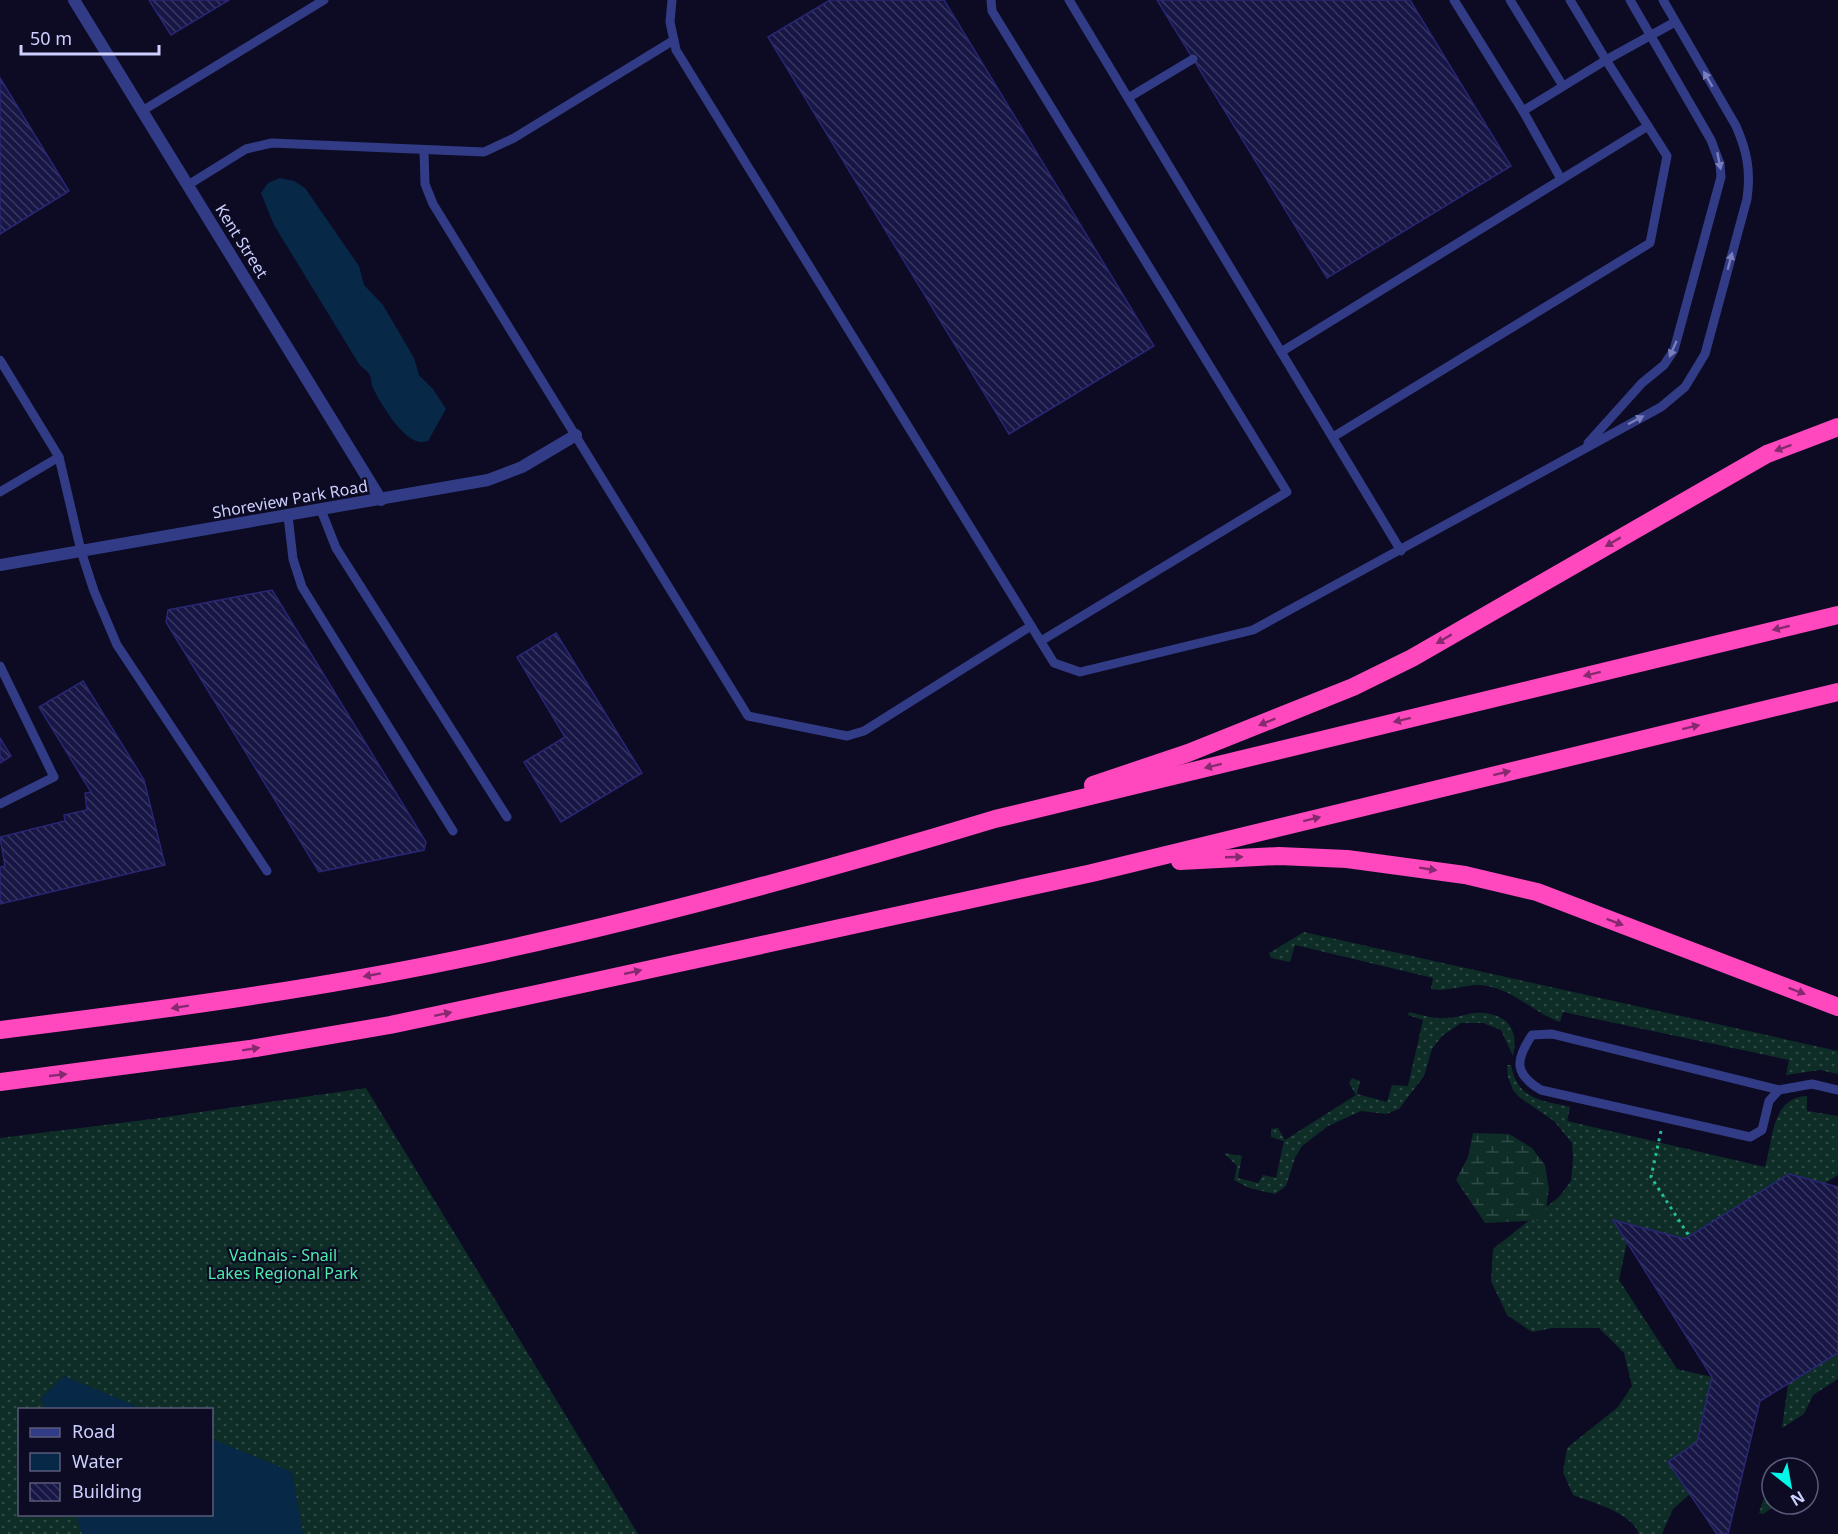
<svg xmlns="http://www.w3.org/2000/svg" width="1838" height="1534" font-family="'Noto Sans',sans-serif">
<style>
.grass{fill:url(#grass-dots);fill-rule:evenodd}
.wetland{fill:url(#wetland-marsh)}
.water{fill:#072846}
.building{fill:url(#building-back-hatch);stroke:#292674;stroke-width:1.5}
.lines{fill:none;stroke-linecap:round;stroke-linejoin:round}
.path{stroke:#23bd9b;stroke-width:3;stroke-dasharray:3 4.5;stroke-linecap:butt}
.service{stroke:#323c86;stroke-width:9}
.minor{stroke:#323c86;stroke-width:12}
.motorway{stroke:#ff48bd;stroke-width:18}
.oneway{fill:#787fbc}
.oneway2{fill:#862a70}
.labels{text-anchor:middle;stroke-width:4.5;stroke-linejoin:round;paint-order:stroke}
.street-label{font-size:16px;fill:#cdd0ff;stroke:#0c0b23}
.park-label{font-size:16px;fill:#4eeaaa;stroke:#0c0b23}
</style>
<defs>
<pattern id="grass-dots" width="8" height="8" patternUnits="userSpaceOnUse" patternTransform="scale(1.5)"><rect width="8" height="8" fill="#0e2d27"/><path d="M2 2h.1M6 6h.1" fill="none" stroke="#304a47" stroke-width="1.8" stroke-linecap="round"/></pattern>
<pattern id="wetland-marsh" width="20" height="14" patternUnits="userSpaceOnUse" patternTransform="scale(1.5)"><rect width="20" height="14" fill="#0e2d27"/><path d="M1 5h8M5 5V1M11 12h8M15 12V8" fill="none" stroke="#304a47"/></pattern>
<pattern id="building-back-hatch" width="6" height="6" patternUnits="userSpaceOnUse" patternTransform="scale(1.5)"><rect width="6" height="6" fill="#181645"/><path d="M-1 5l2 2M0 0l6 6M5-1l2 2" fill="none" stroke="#383761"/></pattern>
</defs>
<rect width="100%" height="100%" fill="#0c0b23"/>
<!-- grass -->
<g class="grass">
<path d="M1304 932 1838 1051V1074L1820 1070 1786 1075 1789 1060 1563 1012 1560 1022C1533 1012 1515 991 1487 986 1468 982 1450 993 1431 989L1433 978 1295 945 1290 962 1271 958 1269 953Z"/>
<path d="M1409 1012C1421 1015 1433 1019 1446 1018 1456 1018 1465 1014 1474 1013 1504 1011 1520 1027 1513 1056L1501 1030 1483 1023H1461L1442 1036 1432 1049 1424 1076 1399 1109 1386 1114 1361 1111 1328 1126 1302 1146 1295 1158 1286 1186 1275 1194 1249 1188 1234 1180 1237 1166 1224 1153 1242 1156 1238 1178 1258 1183 1263 1175 1276 1178 1284 1141 1271 1137V1129L1278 1128 1285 1140 1356 1095 1349 1083 1352 1078 1360 1081 1357 1094 1387 1102 1392 1085 1408 1086 1423 1020 1408 1015Z"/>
<path d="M1507 1065H1511C1518 1100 1540 1100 1570 1107L1567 1121 1765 1167C1773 1141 1771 1097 1807 1096V1111L1838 1116V1175L1824 1184 1789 1175 1685 1239 1614 1220 1627 1242 1619 1280 1677 1369 1712 1377 1697 1442 1668 1462 1690 1494 1673 1509 1662 1534H1639C1631 1512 1593 1503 1573 1495L1563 1472 1567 1448 1618 1407 1632 1386 1624 1353 1599 1328H1553L1532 1332 1507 1315 1491 1281 1493 1249 1559 1197 1571 1181 1573 1159 1572 1143 1554 1121 1519 1097 1513 1090 1508 1077Z"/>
<path d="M366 1088 638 1534H0V1138L152 1119ZM20 1410H212V1514H20Z"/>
<polygon points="1838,1353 1838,1379 1813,1395 1804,1414 1782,1428 1788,1384"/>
<polygon points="1772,1473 1772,1504 1778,1504 1763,1514 1759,1513"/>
</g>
<!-- wetland -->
<polygon class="wetland" points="1473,1133 1509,1134 1532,1148 1545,1165 1549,1189 1544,1220 1485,1223 1456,1180 1468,1157"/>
<!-- water -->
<g class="water">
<path d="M280 178 294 181 305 188 359 266 364 285 383 305 414 358 419 375 433 389 446 409 428 441C407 450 381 404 373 388 371 384 372 378 369 374 367 371 362 367 359 364L274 225 261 193 268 183Z"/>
<polygon points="64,1376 143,1409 45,1409 41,1398"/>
<polygon points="212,1439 292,1472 303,1534 82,1534 76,1515 212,1514"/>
</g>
<!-- building -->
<g class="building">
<polygon points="149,0 229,0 171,35"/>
<polygon points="830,0 944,0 1154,346 1009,434 768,37"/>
<polygon points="1157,0 1410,0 1511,166 1327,278"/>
<polygon points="0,78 69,191 0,234"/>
<polygon points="272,590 426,842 424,850 319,872 166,622 168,610"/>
<polygon points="556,633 642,773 561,822 524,762 565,737 517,657"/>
<polygon points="83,681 144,780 165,865 0,904 0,867 5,866 0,837 65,821 64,815 87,810 85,793 91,792 39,707"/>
<polygon points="0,738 11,756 0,763"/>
<polygon points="1789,1174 1838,1187 1838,1353 1760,1401 1728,1534 1717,1534 1668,1462 1697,1442 1712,1377 1613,1220 1685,1239"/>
</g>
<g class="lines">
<!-- path -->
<polyline class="path" points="1661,1131 1651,1177 1689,1236"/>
<!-- service -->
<g class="service">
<path d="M672 0 670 22 676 50 1054 663 1080 672 1253 630 1661 407 1685 387 1705 354 1747 199C1751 171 1747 151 1736 126L1663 0"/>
<polyline points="991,0 992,11 1287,492 1041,641"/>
<polyline points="1069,0 1401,551"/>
<polyline points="1454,0 1523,111 1606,60 1570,0"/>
<polyline points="1510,0 1563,86"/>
<polyline points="1128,98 1193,59"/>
<polyline points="142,111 324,0"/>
<polyline points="1523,111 1561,179"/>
<polyline points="424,151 425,184 433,204 748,716 847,736 864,731 1031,626"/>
<polyline points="188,185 246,149 272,143 484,152 514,138 674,40"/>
<polyline points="1281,352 1648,126"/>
<polyline points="0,360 59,457 81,551 94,591 117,645 267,871"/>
<polyline points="1333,437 1650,243 1667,156 1606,60 1675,22"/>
<polyline points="1588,443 1642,383 1664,365 1674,350 1721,177 1720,164 1711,140 1630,0"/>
<polyline points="0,492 59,457"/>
<polyline points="321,510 336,548 507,817"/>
<polyline points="288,516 293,559 302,587 453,831"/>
<polyline points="0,666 54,777 0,804"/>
<path d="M1779 1090 1769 1101 1762 1130 1750 1137 1541 1090C1514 1074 1515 1060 1532 1035L1552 1034 1779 1090 1812 1084 1838 1090"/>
</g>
<!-- minor -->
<g class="minor">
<polyline points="74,0 381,500"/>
<polyline points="0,565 488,480 522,467 576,435"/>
</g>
<!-- motorway -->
<g class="motorway">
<polyline points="1093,785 1188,753 1353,687 1412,658 1767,454 1838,427"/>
<polyline points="1180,861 1279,856 1347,859 1465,875 1537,892 1838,1007"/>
<path d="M0 1030C153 1011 305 991 455 960 638 922 817 873 995 819L1838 615"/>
<polyline points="0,1082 250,1049 390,1025 541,993 1092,873 1838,692"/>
</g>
</g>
<!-- one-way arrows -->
<defs><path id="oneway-solid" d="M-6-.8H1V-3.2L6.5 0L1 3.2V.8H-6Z" transform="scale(1.5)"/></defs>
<g class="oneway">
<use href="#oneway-solid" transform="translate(1708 79) rotate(-120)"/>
<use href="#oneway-solid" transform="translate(1719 161) rotate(79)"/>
<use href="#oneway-solid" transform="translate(1730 261) rotate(-75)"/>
<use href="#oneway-solid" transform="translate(1673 349) rotate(114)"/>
<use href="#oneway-solid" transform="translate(1636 420) rotate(-28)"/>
</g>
<g class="oneway2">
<use href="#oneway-solid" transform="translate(1783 448) rotate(160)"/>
<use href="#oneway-solid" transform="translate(1613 542) rotate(149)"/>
<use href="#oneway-solid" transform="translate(1781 628) rotate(166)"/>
<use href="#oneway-solid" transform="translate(1444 639) rotate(149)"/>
<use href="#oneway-solid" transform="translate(1592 674) rotate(166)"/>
<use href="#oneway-solid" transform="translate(1402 720) rotate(166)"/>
<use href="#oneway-solid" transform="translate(1267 722) rotate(158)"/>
<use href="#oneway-solid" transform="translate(1691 727) rotate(-14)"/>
<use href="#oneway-solid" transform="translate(1213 766) rotate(166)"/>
<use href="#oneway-solid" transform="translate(1502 773) rotate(-14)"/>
<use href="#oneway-solid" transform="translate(1312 819) rotate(-14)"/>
<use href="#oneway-solid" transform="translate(1234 857) rotate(-2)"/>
<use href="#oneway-solid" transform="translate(1428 869) rotate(9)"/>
<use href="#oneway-solid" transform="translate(1615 922) rotate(21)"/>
<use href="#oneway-solid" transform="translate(633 972) rotate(-13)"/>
<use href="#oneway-solid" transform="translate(372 975) rotate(170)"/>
<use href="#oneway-solid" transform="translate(1797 991) rotate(21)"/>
<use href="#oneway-solid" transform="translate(180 1007) rotate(171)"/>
<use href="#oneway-solid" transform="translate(443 1014) rotate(-12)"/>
<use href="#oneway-solid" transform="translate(251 1049) rotate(-9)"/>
<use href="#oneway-solid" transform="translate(58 1075) rotate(-6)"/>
</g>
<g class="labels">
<!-- street labels -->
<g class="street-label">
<text transform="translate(242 241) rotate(58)" y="6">Kent Street</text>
<text transform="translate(290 499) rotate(-10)" y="6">Shoreview Park Road</text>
</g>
<!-- park labels -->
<g class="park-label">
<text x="283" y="1261">Vadnais - Snail<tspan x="283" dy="18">Lakes Regional Park</tspan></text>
</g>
</g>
<!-- legend -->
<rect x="18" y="1408" width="195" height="108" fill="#0c0b23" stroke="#595a7b" stroke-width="1.5"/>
<rect x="30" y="1428" width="30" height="9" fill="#323c86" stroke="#595a7b" stroke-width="1.5"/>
<text x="72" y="1438" font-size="18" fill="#cdd0ff">Road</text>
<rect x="30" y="1453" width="30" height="18" fill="#072846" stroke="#595a7b" stroke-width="1.5"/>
<text x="72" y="1468" font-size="18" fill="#cdd0ff">Water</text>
<rect x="30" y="1483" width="30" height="18" fill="url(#building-back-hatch)" stroke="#595a7b" stroke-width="1.5"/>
<text x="72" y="1498" font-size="18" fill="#cdd0ff">Building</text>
<!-- north arrow -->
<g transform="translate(1790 1486) rotate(149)"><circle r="28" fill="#0c0b23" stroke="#595a7b" stroke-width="1.5"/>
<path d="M0-4.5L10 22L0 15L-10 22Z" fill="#00f8e9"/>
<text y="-9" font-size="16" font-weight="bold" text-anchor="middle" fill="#cdd0ff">N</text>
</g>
<!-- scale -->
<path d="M21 45v9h138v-9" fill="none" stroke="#cdd0ff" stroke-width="3"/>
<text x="30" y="45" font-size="18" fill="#cdd0ff" stroke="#0c0b23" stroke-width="4.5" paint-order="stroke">50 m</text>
</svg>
